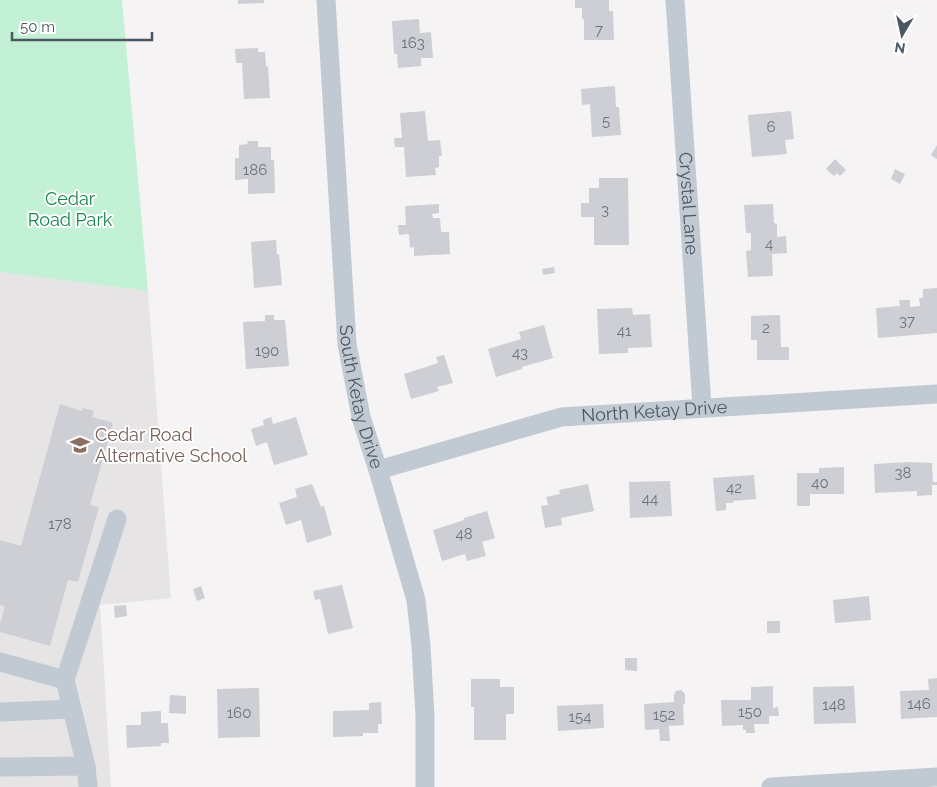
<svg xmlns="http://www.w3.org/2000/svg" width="937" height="787" font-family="Raleway,sans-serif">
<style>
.education{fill:#e6e4e5}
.green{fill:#c3f1d5}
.building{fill:#cdcfd5}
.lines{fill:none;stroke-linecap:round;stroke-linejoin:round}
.minor{stroke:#c1cad2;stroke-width:19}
.labels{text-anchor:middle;stroke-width:4;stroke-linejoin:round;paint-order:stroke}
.number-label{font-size:15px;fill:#6b747e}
.park-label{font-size:18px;fill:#17864f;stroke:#fff}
.street-label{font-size:18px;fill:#4a5661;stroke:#fff}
.education-label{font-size:18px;fill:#785e54;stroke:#fff;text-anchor:start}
</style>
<rect width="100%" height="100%" fill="#f5f3f3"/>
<!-- education -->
<polygon class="education" points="0,272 148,291 171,598 100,605 111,787 0,787"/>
<!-- green -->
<polygon class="green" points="0,0 122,0 148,291 0,272"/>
<!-- building -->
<g class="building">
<polygon points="238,0 264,0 264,3 238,4"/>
<polygon points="575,0 609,0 609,11 613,11 614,40 584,40 584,20 582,18 582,8 575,8"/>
<polygon points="419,19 420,33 431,32 433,58 421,58 421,66 398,68 397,54 394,54 392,21"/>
<polygon points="258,48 258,52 265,52 266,67 268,66 270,98 244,99 242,63 236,63 235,49"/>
<polygon points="615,86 616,107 619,107 621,135 592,137 590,104 582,105 581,89"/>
<polygon points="425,111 428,141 440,140 442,156 439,156 439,167 435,168 436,175 406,177 404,147 395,147 394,138 402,138 400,113"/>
<polygon points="791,111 794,139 785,140 787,154 752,157 748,115"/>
<polygon points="247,141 258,141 258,147 271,147 271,160 274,160 275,193 248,194 248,179 235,180 235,158 239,158 239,145 248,144"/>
<polygon points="937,145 937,159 931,155"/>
<polygon points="835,159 846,170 840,176 837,173 834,176 826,169"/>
<polygon points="895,169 905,174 900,184 891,179"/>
<polygon points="599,178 628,178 629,245 594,245 594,217 581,217 581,203 589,203 589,188 599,188"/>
<polygon points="439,204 439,213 432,214 433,218 440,218 441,232 449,232 450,254 414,256 414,247 410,248 409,234 399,235 398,225 406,225 405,206"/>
<polygon points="773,204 774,223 777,224 777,237 786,236 787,253 772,254 773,276 748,277 746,251 751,250 751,233 746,233 744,205"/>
<polygon points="276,240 277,254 279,254 282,285 254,288 251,242"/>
<polygon points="554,267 555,273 543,275 542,269"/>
<polygon points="937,288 937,333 878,338 876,308 900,306 899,300 910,300 910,307 920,306 919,298 923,298 923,289"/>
<polygon points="632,308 633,315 650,314 652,347 628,348 628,353 599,354 597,309"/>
<polygon points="265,315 274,315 274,320 285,320 289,366 246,369 243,322 265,321"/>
<polygon points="780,315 781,347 789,347 789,360 757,360 757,340 751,340 751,316"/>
<polygon points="544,325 553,358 522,367 522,369 496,377 488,349 521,339 519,332"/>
<polygon points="444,355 453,383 437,387 439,391 411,399 404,374 438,363 436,357"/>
<polygon points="60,404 82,411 83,408 94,411 92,417 113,423 90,505 99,507 78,582 68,580 50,646 0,632 0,624 5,606 0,605 0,540 21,546"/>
<polygon points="271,417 273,424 296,417 308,455 274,465 267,442 256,446 251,429 264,425 263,420"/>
<polygon points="911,462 932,463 933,482 937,482 937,485 932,485 932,495 917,496 917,491 875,493 874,464"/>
<polygon points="844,467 844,494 810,494 810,506 797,506 797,473 819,473 819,468"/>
<polygon points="754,475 756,499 733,501 733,503 726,503 726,510 716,511 713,478"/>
<polygon points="670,481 672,516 630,518 629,482"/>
<polygon points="312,484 321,507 324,506 332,535 307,543 301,520 286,525 279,503 297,497 295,489"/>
<polygon points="588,484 594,511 561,518 562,525 545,528 541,506 548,505 546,497 560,494 559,490"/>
<polygon points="487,511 495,538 482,542 486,556 467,561 465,554 442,561 433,530 464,520 464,518"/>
<polygon points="342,585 353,628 328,634 320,599 315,600 313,591"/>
<polygon points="201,586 205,598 197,601 193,589"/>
<polygon points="869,596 871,620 835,623 833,600"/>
<polygon points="126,605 127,616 115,618 114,606"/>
<rect x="767" y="621" width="13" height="12"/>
<polygon points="625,658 637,658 637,671 625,670"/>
<polygon points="937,678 937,717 901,719 900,691 929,690 928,679"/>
<polygon points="471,679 500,679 500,687 514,687 514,714 506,714 506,740 474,740 474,707 471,707"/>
<polygon points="773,686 773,708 778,707 779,716 769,716 769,724 754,724 755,733 746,733 746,730 743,730 743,725 722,726 721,700 751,700 751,687"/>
<polygon points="854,686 856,723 814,724 813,687"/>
<polygon points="259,688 260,737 218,738 217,689"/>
<polygon points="681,690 685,694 685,704 683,704 684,725 669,726 670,741 660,741 659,729 645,730 644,704 674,702 674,695 676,691"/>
<polygon points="170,695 186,696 186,714 169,713"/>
<polygon points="381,702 382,724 378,724 378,733 363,733 363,736 333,737 333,711 369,710 369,703"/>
<polygon points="603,704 604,728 558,731 557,706"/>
<polygon points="161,711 161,723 168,723 169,743 161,743 161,746 127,748 126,725 141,725 141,712"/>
</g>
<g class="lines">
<!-- minor -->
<g class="minor">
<path id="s1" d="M326 0 347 344 361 417 378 470 416 600 421 646 425 716V787"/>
<path id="s2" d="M675 0 702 407"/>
<path id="s3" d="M378 470 561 417 937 394"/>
<polyline points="0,662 65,680 86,766"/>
<polyline points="65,680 117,519"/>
<polyline points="0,712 72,709"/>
<polyline points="0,767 86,766 88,787"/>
<polyline points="771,787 937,777"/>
</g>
</g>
<!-- icons -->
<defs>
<symbol id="school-bare" viewBox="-9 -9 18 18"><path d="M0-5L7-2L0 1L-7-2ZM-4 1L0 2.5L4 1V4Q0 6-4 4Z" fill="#8d6e63" stroke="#fff" stroke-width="2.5" paint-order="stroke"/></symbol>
</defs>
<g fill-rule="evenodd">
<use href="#school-bare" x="66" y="431" width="28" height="28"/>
</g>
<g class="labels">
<!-- number labels -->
<g class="number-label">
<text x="599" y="35">7</text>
<text x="413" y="48">163</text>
<text x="606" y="126">5</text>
<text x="771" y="132">6</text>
<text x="255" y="175">186</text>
<text x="605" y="215">3</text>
<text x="769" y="249">4</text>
<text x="907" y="326">37</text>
<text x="766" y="333">2</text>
<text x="624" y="336">41</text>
<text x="267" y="356">190</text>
<text x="520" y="358">43</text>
<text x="903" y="478">38</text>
<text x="820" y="488">40</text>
<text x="734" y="493">42</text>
<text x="650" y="504">44</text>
<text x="60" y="529">178</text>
<text x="464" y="539">48</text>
<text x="919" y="709">146</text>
<text x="834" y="710">148</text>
<text x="750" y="717">150</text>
<text x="239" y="718">160</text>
<text x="664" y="720">152</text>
<text x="580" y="722">154</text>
</g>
<!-- park labels -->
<g class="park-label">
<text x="70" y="205">Cedar<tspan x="70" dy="21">Road Park</tspan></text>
</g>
<!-- street labels -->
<g class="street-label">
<text dy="6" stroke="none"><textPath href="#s2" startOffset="204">Crystal Lane</textPath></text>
<text dy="6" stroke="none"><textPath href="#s1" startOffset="399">South Ketay Drive</textPath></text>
<text dy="6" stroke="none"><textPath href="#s3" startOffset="284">North Ketay Drive</textPath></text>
</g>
<!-- education labels -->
<g class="education-label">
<text x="95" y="441">Cedar Road<tspan x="95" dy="21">Alternative School</tspan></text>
</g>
</g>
<!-- north arrow -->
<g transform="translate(902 35) rotate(189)" stroke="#ffffff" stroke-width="4" paint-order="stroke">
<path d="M0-4L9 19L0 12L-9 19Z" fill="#4a5661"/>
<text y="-8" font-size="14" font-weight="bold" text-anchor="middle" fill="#4a5661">N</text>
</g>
<!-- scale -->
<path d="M12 32v8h140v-8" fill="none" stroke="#4a5661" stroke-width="2.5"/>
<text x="20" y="32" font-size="15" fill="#4a5661" stroke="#ffffff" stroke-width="4" paint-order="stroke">50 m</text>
</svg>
